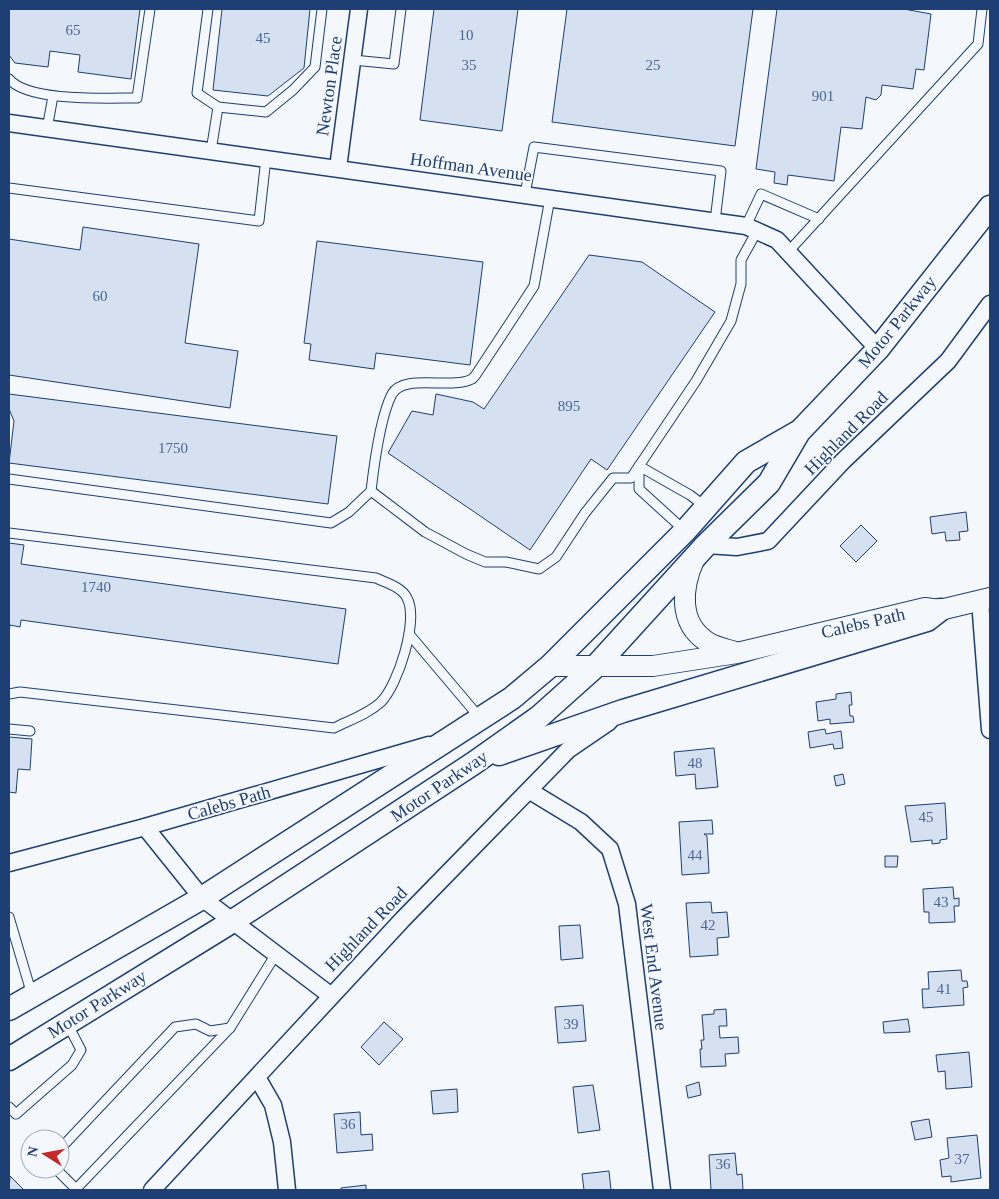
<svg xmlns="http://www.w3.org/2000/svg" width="999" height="1199" font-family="'Times New Roman',serif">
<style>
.building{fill:#d5e0f0;stroke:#1d3f73}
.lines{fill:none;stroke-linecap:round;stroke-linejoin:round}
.service-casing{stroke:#1d3f73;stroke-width:11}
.minor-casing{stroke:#1d3f73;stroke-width:19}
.tertiary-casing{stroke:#1d3f73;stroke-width:22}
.secondary-casing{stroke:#1d3f73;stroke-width:25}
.service{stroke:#f4f7fb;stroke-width:9}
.minor{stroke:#f4f7fb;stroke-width:16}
.tertiary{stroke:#f4f7fb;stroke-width:20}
.secondary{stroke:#f4f7fb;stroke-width:22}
.labels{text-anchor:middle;stroke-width:4;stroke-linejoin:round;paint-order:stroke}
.number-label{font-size:15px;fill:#4b6792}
.street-label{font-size:18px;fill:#1d3f73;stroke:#f4f7fb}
</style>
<rect width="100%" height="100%" fill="#f4f7fb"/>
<!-- building -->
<g class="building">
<polygon points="9,9 140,9 131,79 78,72 80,55 50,51 48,67 15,63 9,55"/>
<polygon points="222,9 310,9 304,68 268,96 213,90"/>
<polygon points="434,9 518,9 502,131 420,120"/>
<polygon points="567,9 753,9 735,146 552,122"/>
<polygon points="777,9 904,9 931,14 924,70 916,69 913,89 882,85 881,95 876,100 866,97 862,129 841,127 834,181 788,175 787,185 774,183 775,172 756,169"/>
<polygon points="83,227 199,244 185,343 238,351 230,408 9,375 9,239 80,250"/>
<polygon points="317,241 483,262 470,365 376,353 374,369 309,360 311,344 304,343"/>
<polygon points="589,255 642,262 715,312 607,470 591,459 530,550 388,453 412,411 433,415 436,394 473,402 484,409"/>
<polygon points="9,394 337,436 328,504 9,463 14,421 9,409"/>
<polygon points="966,512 968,531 959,532 960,540 946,541 945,532 932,534 930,517"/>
<polygon points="861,525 877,541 856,562 840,546"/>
<polygon points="9,543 24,545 21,564 346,609 338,664 21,620 20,627 10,625 9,632"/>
<polygon points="851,692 852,705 849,705 850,716 853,716 854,722 830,724 830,719 818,721 816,702 836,699 836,694"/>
<polygon points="825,729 826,734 841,731 843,748 834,749 833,744 810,748 808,732"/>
<polygon points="9,737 32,739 30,770 18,769 16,793 9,792"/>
<polygon points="714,748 718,787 696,789 695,774 676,776 674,752"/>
<polygon points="843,774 845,784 836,786 834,776"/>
<polygon points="945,803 947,839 940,840 940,843 932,844 932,840 911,842 905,806"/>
<polygon points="712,820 713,834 704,834 707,836 709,873 682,875 679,822"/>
<polygon points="885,856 898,856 897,867 885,867"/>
<polygon points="953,887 954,899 959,898 959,906 954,906 955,922 929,923 929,912 924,912 923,889"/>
<polygon points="711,902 712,913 727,912 729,937 717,938 718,955 690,957 686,903"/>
<polygon points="580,925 583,958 561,960 559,926"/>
<polygon points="961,970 962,981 967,981 968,987 963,988 964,1005 923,1008 922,989 929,989 928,972"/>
<polygon points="583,1005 586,1041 558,1043 555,1007"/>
<polygon points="726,1009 727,1026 719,1026 720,1038 738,1037 739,1053 725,1054 726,1066 701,1067 700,1049 702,1049 701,1040 704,1040 702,1015 714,1014 714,1010"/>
<polygon points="908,1019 910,1032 884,1033 883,1022"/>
<polygon points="384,1022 403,1039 379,1065 361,1047"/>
<polygon points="969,1052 972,1087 946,1089 945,1071 938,1072 936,1055"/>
<polygon points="699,1082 701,1095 688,1098 686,1086"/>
<polygon points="593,1085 600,1130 578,1133 573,1087"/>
<polygon points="457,1089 458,1112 433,1114 431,1091"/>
<polygon points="360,1112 361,1135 372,1134 373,1150 337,1153 334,1114"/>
<polygon points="929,1119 932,1137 915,1140 911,1122"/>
<polygon points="977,1135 981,1178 951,1182 951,1176 942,1177 940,1160 949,1158 947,1138"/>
<polygon points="735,1153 737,1175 742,1174 743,1190 711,1190 709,1155"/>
<polygon points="609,1171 611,1190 584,1190 582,1174"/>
<polygon points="10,1176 24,1190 9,1190"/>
<polygon points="366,1185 366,1190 341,1190 341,1188"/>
</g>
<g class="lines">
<defs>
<g id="service">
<polyline points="208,9 197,93 218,107 266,112 293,90 315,67 322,9"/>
<polyline points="353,60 394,64 401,9"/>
<path d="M9 79C28 102 107 98 137 98L150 9"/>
<polyline points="47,129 53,96"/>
<polyline points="211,151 218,107"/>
<polyline points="9,188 259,221 266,158"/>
<polyline points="525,194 534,147 721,171 715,221"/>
<polyline points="746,226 761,194 819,219"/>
<polyline points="788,252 978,44 982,9"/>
<path d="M9 479 331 523 349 512 371 491C374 465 380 417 392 394 404 373 451 390 472 379 476 376 478 371 481 367L534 286 550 198"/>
<polyline points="371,491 425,532 466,554 485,562 506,562 539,569 556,557 585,513 613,478 631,478 696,381 731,321 741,284 741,260 757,231"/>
<polyline points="684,530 639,489 639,466 690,495 706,507"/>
<path d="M9 533 376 578C386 583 402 587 407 598 419 620 398 685 381 702 368 714 350 720 334 728L20 692 9 694"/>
<polyline points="409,634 480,718"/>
<polyline points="9,729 30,731"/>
<polyline points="9,917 32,995"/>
<polyline points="9,1107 16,1114 72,1065 81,1050 67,1023"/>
<polyline points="60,1149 175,1027 196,1024 210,1031 230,1028"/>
<polyline points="56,1169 76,1189"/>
<polyline points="75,1190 230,1028 276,954"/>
</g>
<g id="minor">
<polyline points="9,123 746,226 777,240 878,349"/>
<polyline points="338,168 359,9"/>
<polyline points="706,545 737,547 768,541 843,461 948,361 990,304"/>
<polyline points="980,601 990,730"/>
<polyline points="530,791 581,822 610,849 627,904 662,1190"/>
<polyline points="145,827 202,898 330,995"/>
<polyline points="9,863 145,827 429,745"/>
<polyline points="258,1079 273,1105 282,1142 287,1190"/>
<polyline points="152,1190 403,919 568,750 609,722"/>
</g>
<g id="tertiary">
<path d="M694 560C682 587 678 622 706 641 714 647 726 649 735 652"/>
<polyline points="550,666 653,666 737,653 925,608 940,610 990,598"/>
</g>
<g id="secondary">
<polyline points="499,754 623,711 927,620 940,610"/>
<polyline points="9,1009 202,898 512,698 550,666 685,531 746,462 798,432"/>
<polyline points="9,1059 233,921 474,763 539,717 596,666 706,545 769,483 799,432 878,349 990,207"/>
</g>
</defs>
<!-- service casing -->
<use href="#service" class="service-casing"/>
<!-- minor casing -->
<use href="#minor" class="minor-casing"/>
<!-- tertiary casing -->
<use href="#tertiary" class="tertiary-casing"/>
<!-- secondary casing -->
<use href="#secondary" class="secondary-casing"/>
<!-- service -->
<use href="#service" class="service"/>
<!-- minor -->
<use href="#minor" class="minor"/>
<!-- tertiary -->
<use href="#tertiary" class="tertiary"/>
<!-- secondary -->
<use href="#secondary" class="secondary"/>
</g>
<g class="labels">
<!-- number labels -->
<g class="number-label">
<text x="73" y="35">65</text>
<text x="466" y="40">10</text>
<text x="263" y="43">45</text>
<text x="469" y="70">35</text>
<text x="653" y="70">25</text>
<text x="823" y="101">901</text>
<text x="100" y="301">60</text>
<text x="569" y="411">895</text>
<text x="173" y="453">1750</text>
<text x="96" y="592">1740</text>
<text x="695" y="768">48</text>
<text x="926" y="822">45</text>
<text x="695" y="860">44</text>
<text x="941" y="907">43</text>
<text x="708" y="930">42</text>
<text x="944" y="994">41</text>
<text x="571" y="1029">39</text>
<text x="348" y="1129">36</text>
<text x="962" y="1164">37</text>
<text x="723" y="1169">36</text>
</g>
<!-- street labels -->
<g class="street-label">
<text transform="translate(329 86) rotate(-82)" y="6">Newton Place</text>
<text transform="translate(471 167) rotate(8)" y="6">Hoffman Avenue</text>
<text transform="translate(897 322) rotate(-51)" y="6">Motor Parkway</text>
<text transform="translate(846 433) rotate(-45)" y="6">Highland Road</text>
<text transform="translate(863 623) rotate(-13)" y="6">Calebs Path</text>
<text transform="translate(439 786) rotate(-34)" y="6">Motor Parkway</text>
<text transform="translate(229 803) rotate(-16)" y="6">Calebs Path</text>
<text transform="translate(366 929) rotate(-46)" y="6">Highland Road</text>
<text transform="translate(654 967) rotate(83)" y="6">West End Avenue</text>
<text transform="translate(97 1004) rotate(-32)" y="6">Motor Parkway</text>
</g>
</g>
<!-- border -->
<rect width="999" height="1199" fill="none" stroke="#1d3f73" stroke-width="20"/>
<!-- north arrow -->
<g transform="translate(45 1154) rotate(281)"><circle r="24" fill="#f4f7fb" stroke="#9eadc5"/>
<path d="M0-4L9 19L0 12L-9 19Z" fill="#c62828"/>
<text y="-8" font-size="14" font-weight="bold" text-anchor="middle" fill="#1d3f73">N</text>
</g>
</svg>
